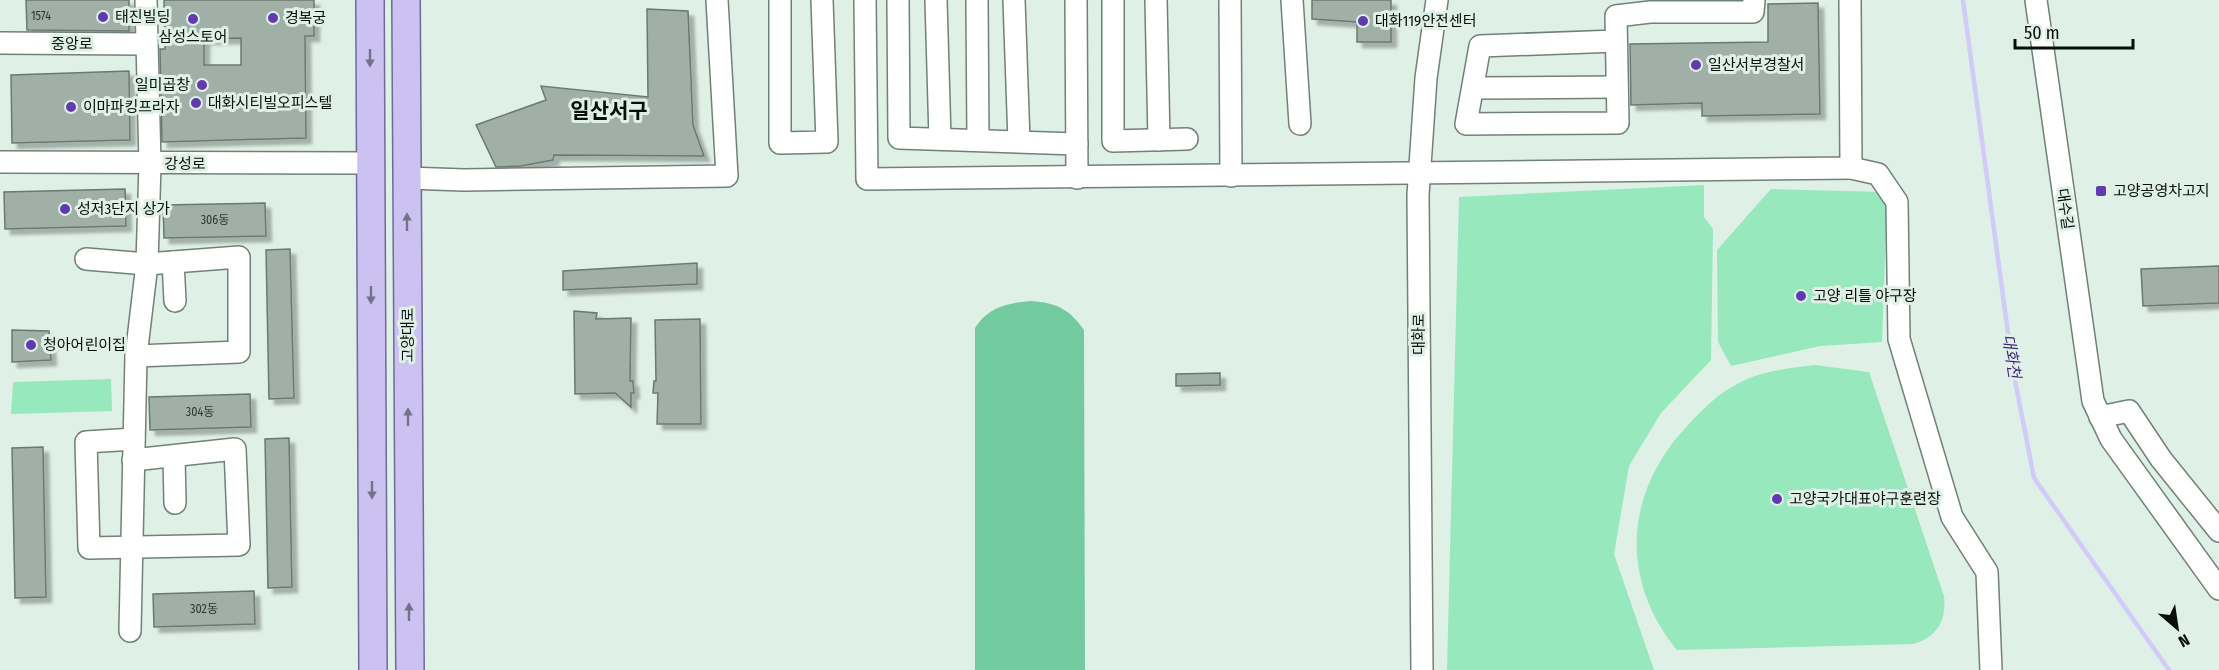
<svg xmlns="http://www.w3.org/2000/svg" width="2219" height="670" font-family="'Fira Sans Condensed','Noto Sans KR',sans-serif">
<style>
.green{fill:#97e8bd}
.forest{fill:#73ca9e}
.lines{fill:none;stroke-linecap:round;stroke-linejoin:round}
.stream{stroke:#d2caf8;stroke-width:4.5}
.building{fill:#a0b0a6;stroke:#6a7a71;stroke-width:1.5;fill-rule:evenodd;filter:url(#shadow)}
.minor-casing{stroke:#718178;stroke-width:24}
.major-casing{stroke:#71699b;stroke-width:30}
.minor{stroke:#fff;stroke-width:21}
.major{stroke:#ccc2f2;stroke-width:27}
.oneway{fill:#74718a}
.poi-dot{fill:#613ab2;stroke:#dff0e6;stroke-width:2}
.labels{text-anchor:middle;stroke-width:6;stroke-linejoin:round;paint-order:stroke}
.number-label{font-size:12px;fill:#2e3632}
.poi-label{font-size:15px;fill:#080e0b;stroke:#dff0e6;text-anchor:start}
.street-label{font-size:15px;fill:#080e0b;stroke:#dff0e6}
.water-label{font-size:16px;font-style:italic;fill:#42267c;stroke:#dff0e6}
.district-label{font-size:21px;font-weight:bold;fill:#080e0b;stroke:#dff0e6}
</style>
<defs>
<filter id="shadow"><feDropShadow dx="5.5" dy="5.5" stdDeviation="1.5" flood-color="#0004"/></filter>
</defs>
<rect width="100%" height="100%" fill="#dff0e6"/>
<!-- green -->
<g class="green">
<polygon points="1704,185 1704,217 1713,229 1711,360 1661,413 1629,466 1614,554 1654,670 1447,670 1459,197"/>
<polygon points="1771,189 1883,192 1887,202 1882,342 1820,346 1731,366 1718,342 1717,250"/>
<path d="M1815 365 1869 372 1944 596C1947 621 1936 638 1913 644L1677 650C1618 578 1625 489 1690 423 1705 407 1719 393 1739 383 1762 371 1789 368 1815 365Z"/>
<polygon points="111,379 112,411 11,414 13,382"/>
</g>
<!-- forest -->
<path class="forest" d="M1031 301C1057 303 1069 309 1084 330L1085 670H975V328C988 307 1008 303 1031 301Z"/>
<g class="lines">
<!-- stream -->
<polyline class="stream" points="1963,0 2013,370 2034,478 2169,670"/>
</g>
<!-- building -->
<g class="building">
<polygon points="26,0 129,0 129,31 27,30"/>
<path d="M164 0H314V36H305L306 138 162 142 160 49H165ZM241 38V65H204V39Z"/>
<polygon points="1312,0 1391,0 1391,42 1357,42 1357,22 1312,19"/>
<polygon points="1818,3 1820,114 1702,116 1702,103 1631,105 1630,44 1768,42 1768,4"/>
<polygon points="647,9 688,11 693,125 704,156 554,155 553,160 521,166 496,167 476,125 546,100 541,86 648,97"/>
<polygon points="129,71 130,140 12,143 11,75"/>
<polygon points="125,189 126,226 5,229 4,192"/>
<polygon points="265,203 266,236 164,238 163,205"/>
<polygon points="290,249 294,398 269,399 266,250"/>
<polygon points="697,263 697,284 563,290 563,271"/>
<polygon points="2219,266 2219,303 2143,306 2141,269"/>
<polygon points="574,311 597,313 596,319 631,318 630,381 633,381 634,393 631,393 631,407 615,393 575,394"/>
<polygon points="700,319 701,424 657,424 658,393 653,393 654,381 656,381 655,320"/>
<polygon points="12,330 49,331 51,360 12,362"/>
<polygon points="1220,373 1220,385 1176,386 1176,374"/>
<polygon points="250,394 251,427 150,430 149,397"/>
<polygon points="289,438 292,587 268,588 265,439"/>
<polygon points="43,447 46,597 15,598 12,448"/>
<polygon points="254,591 255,624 154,627 153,594"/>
</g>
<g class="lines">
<defs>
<g id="minor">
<polyline points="780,0 780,143 827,142 822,0"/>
<polyline points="865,0 867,179 1851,168 1850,0"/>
<polyline points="898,0 899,138 1077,144"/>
<polyline points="936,0 940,139"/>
<polyline points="977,0 978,140"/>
<polyline points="1014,0 1019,141"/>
<polyline points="1076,0 1077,178"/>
<polyline points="1113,0 1113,141 1187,139"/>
<polyline points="1156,0 1159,140"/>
<polyline points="1230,0 1231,176"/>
<polyline points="1292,0 1300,124"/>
<polyline points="2036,0 2093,401 2111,439 2219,589"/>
<polyline points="1616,41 1480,46 1466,124 1618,123 1616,16 1650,12 1753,12 1754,0"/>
<polyline points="0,43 145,44"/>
<polyline points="1473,88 1617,87"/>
<polyline points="0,162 371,163"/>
<polyline points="1851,168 1878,174 1897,202 1899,339 1952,517 1987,572 1991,670"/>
<polyline points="407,178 464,180 727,176 717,0"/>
<polyline points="86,259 147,264 239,257 239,352 136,356"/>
<polyline points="173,262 175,301"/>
<polyline points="2100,417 2129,411 2161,459 2219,531"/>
<polyline points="174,456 175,503"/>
<polyline points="133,460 235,449 239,545 89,548 86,442 134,439"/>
<polyline points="130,631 136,356 147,264 150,164 146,0"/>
<polyline points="1422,670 1418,195 1426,78 1437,0"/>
</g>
<g id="major">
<polyline points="370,0 373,670"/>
<polyline points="406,0 410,670"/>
</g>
</defs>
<!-- minor casing -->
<use href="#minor" class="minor-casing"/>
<!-- major casing -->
<use href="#major" class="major-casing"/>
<!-- minor -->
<use href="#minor" class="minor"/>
<!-- major -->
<use href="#major" class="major"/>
</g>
<!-- one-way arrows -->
<defs><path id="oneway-solid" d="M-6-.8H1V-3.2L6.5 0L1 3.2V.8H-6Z" transform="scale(1.5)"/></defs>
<g class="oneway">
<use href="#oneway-solid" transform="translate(370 58) rotate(90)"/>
<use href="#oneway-solid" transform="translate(407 222) rotate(-90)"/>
<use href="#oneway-solid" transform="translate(371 295) rotate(90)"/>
<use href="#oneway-solid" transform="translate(408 417) rotate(-90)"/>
<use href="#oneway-solid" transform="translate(372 490) rotate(90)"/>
<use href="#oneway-solid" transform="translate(409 612) rotate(-90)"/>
</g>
<!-- markers -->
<g class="poi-dot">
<circle cx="103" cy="17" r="6"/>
<circle cx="273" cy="18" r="6"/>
<circle cx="193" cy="19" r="6"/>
<circle cx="1363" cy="21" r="6"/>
<circle cx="1696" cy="65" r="6"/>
<circle cx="202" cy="85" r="6"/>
<circle cx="196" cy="103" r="6"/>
<circle cx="71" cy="107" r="6"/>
<rect x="2095" y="185" width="12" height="12" rx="3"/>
<circle cx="65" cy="209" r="6"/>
<circle cx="1801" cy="296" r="6"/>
<circle cx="31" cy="345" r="6"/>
<circle cx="1777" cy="499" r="6"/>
</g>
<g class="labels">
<!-- number labels -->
<g class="number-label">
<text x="41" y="20">1574</text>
<text x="215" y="224">306동</text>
<text x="200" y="416">304동</text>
<text x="204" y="613">302동</text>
</g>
<!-- poi labels -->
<g class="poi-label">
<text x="115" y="22">태진빌딩</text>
<text x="285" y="23">경복궁</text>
<text x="1375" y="26">대화119안전센터</text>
<text x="193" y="42" text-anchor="middle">삼성스토어</text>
<text x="1708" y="70">일산서부경찰서</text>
<text x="190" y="90" text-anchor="end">일미곱창</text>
<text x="208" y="108">대화시티빌오피스텔</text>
<text x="83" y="112">이마파킹프라자</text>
<text x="2113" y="196">고양공영차고지</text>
<text x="77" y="214">성저3단지 상가</text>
<text x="1813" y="301">고양 리틀 야구장</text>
<text x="43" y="350">청아어린이집</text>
<text x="1789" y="504">고양국가대표야구훈련장</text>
</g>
<!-- street labels -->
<g class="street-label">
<text x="72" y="49">중앙로</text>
<text x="185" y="169">강성로</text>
<text transform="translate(2065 209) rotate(82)" y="5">대수길</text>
<text transform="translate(1419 334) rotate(-90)" y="5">대화로</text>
<text transform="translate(408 335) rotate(-90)" y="5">고양대로</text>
</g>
<!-- water labels -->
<g class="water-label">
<text transform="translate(2012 356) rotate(81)" y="6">대화천</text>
</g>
<!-- district labels -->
<g class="district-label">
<text x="609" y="118">일산서구</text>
</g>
</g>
<!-- north arrow -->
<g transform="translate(2177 628) rotate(151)" stroke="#dff0e6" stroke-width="4.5" paint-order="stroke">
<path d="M0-4.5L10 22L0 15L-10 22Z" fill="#080e0b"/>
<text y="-9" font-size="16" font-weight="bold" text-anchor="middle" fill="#080e0b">N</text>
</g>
<!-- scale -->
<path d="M2015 39v9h118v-9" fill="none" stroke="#080e0b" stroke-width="3"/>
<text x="2024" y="39" font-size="18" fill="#080e0b" stroke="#dff0e6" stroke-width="4.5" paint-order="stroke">50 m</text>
</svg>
